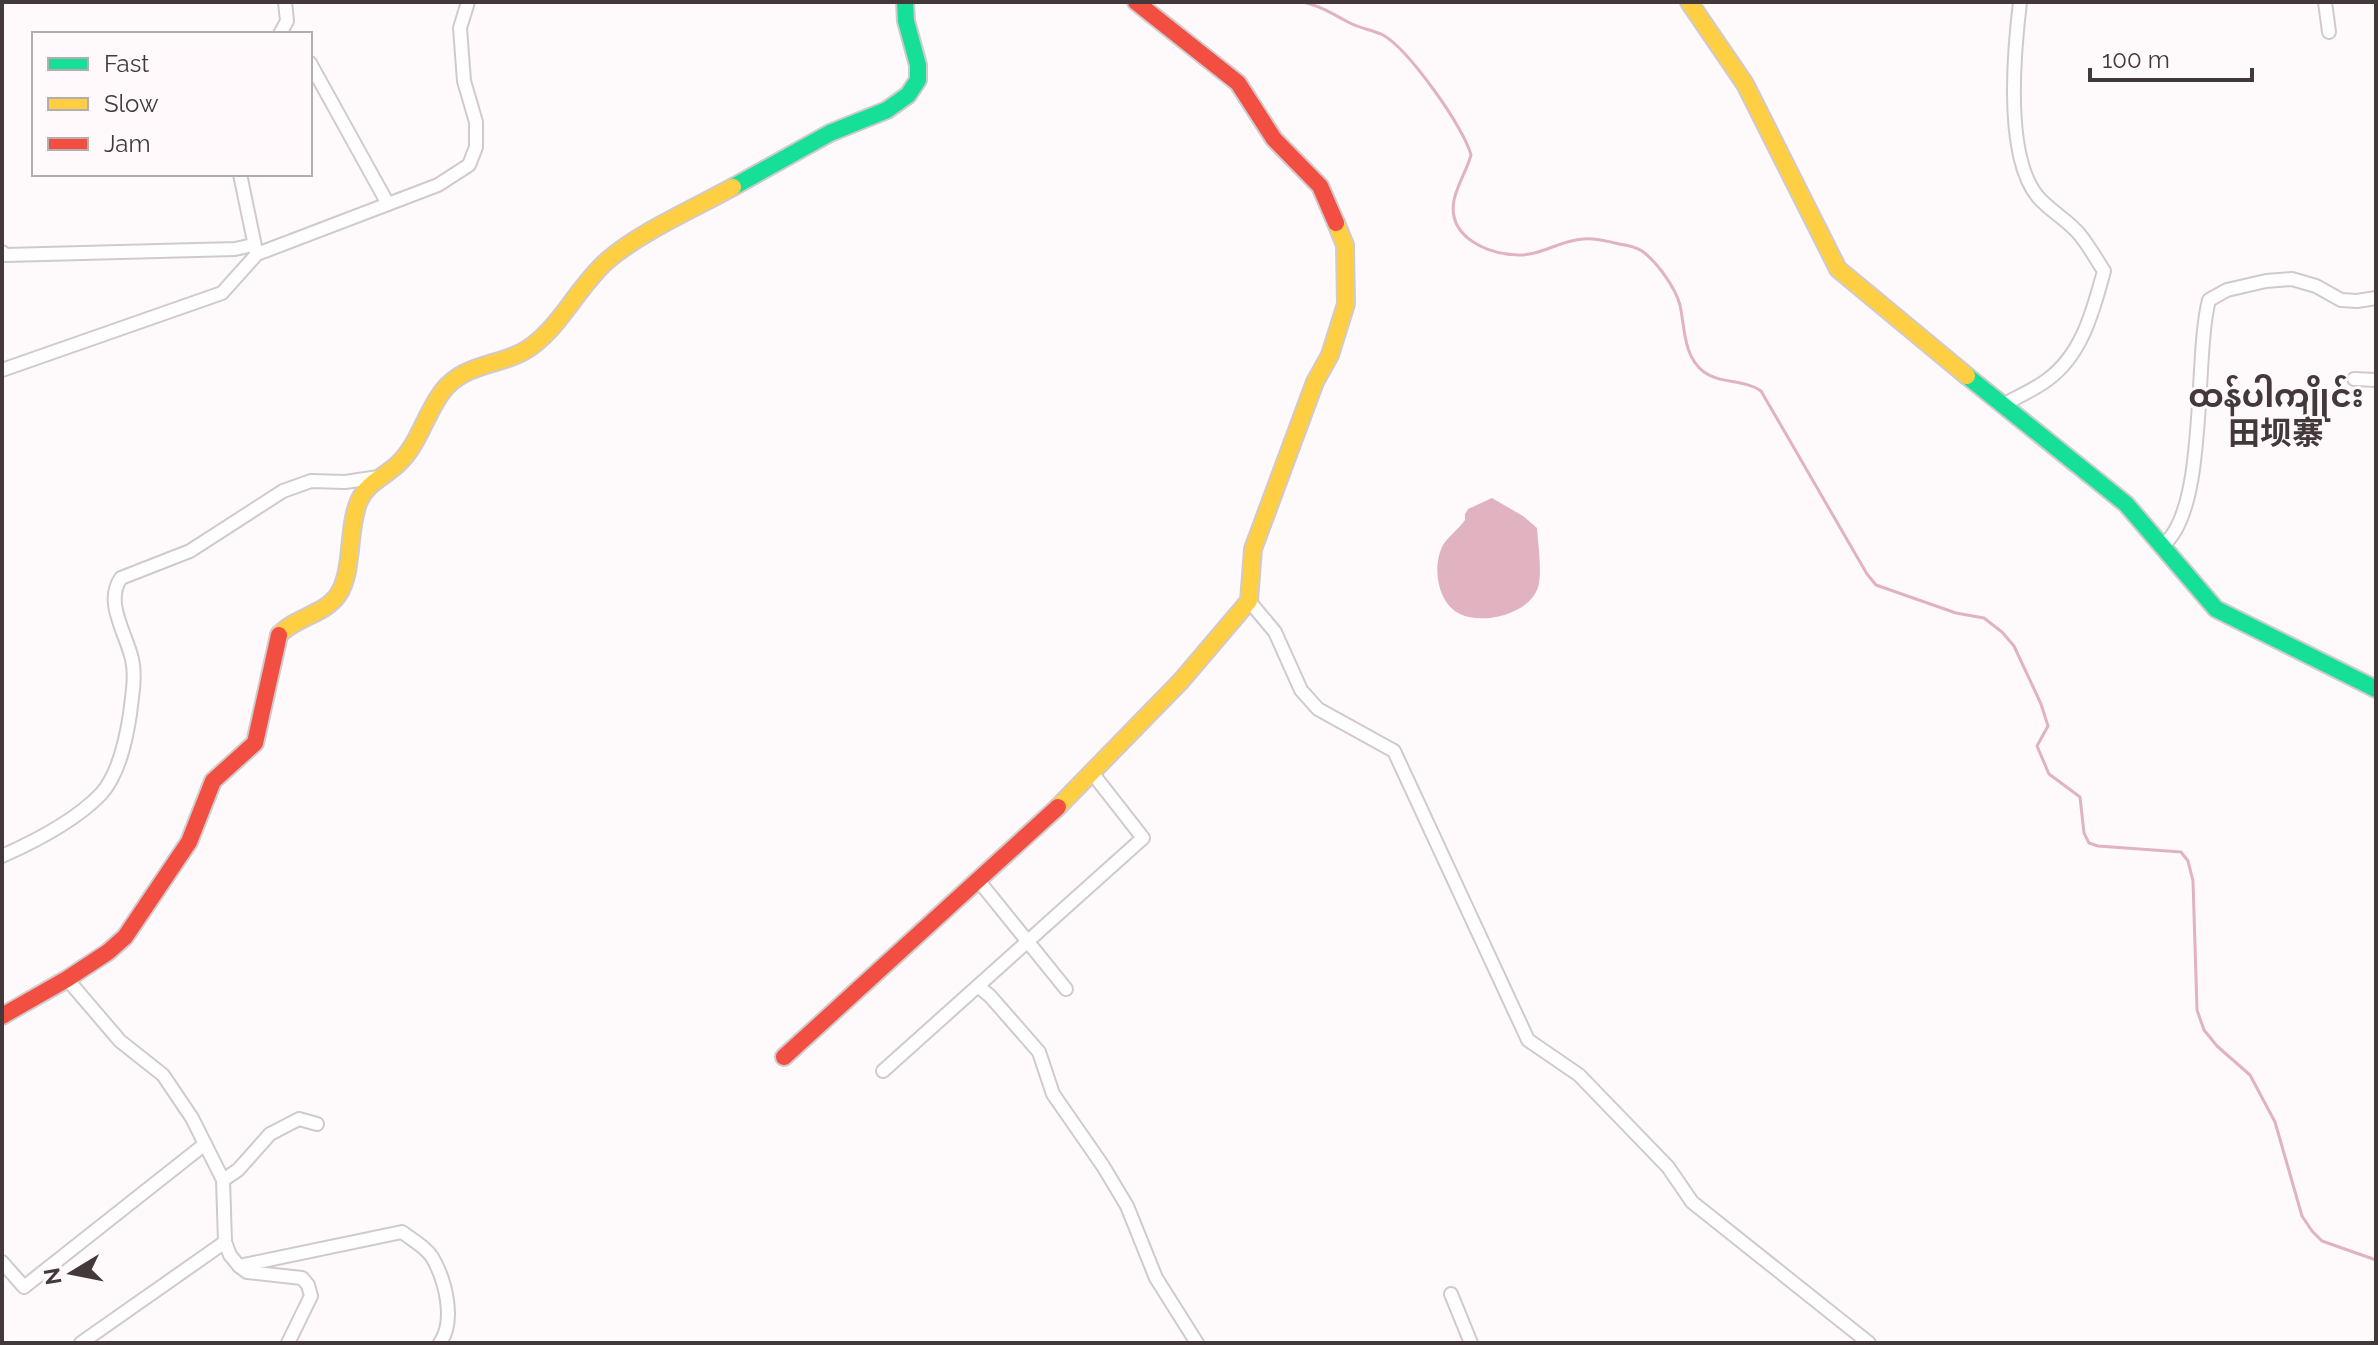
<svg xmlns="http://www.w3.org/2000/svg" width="2378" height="1345" font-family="Raleway,'Noto Sans SC','Noto Sans Myanmar',sans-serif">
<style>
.water{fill:#e1b3c0}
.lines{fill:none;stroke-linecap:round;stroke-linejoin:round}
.stream{stroke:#e1b3c0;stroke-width:3}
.street-casing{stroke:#d1cacd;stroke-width:16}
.fast-casing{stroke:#d1cacd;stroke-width:20}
.slow-casing{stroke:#d1cacd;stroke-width:20}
.jam-casing{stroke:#d1cacd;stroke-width:20}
.street{stroke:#fffeff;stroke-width:12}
.fast{stroke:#16e098;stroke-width:16}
.slow{stroke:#ffcf43;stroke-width:16}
.jam{stroke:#f24e42;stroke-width:16}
.labels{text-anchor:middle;stroke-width:6;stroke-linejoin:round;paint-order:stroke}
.district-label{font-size:32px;font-weight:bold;fill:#43393b;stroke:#fff9fb}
</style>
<rect width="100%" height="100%" fill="#fefafc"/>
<!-- water -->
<path class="water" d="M1492 498 1523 516 1537 528C1538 543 1543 578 1537 590 1527 614 1483 625 1460 614 1438 604 1432 568 1442 547 1446 538 1458 530 1465 520V514L1468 509Z"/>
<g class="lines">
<!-- stream -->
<path class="stream" d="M1303 2C1325 8 1329 12 1348 22 1359 28 1372 30 1383 35 1408 49 1464 127 1471 155 1467 170 1457 185 1454 200 1447 237 1487 254 1518 255 1540 256 1561 240 1583 239 1595 238 1607 241 1619 244 1626 245 1636 247 1642 251 1657 262 1675 287 1680 305 1685 328 1683 356 1704 372 1720 384 1744 379 1761 391L1867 574 1876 585 1956 613 1984 618 2002 632 2014 646 2041 704 2048 726 2037 746 2049 774 2080 797 2084 833 2089 843 2098 846 2181 852 2188 861 2193 881 2197 1010 2204 1030 2217 1046 2250 1075 2275 1122 2302 1216 2312 1231 2322 1241 2376 1260"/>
<defs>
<g id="street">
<polyline points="2325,2 2329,32"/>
<polyline points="280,34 287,21 285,2"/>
<polyline points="310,63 388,204"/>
<polyline points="240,174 256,251"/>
<polyline points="2,252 6,255 235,249 253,245"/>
<polyline points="2,370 222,293 257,254 438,185 469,165 476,147 476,122 464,81 460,28 468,2"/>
<polyline points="2354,379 2376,380"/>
<path d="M2003 405C2017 397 2034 390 2047 380 2082 355 2093 311 2104 271 2096 259 2089 246 2080 235 2068 220 2050 211 2038 197 2004 156 2014 52 2020 2"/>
<path d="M2163 545C2208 510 2194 356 2209 300L2227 290 2266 281 2292 279 2316 286 2341 300 2357 301 2376 298"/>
<polyline points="1249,601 1275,632 1301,690 1318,709 1394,751 1528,1040 1579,1075 1668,1167 1692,1202 1869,1343"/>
<path d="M2 856C36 841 75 821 101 794 119 774 126 740 130 714 132 696 136 677 132 659 126 633 104 602 121 578L190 551 283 491 311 481 345 482 379 477"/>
<polyline points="978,880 1066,989"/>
<path d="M67 979 120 1041 163 1075 192 1118 223 1180 225 1242 230 1255 239 1266 402 1232C411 1239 426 1247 432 1257 445 1279 456 1320 440 1343"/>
<polyline points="979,987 990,996 1039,1052 1053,1094 1103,1166 1127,1206 1156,1278 1197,1343"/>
<polyline points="883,1071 1143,838 1093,774"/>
<polyline points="223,1180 238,1170 270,1134 299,1119 317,1124"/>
<polyline points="2,1262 24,1287 205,1144"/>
<polyline points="239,1266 247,1272 302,1278 308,1285 311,1296 288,1343"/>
<polyline points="1451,1294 1471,1343"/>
<polyline points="81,1343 225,1242"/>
</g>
<g id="fast">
<polyline points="733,187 830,133 887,110 908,95 918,80 918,65 906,21 905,2"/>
<polyline points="1967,376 2126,504 2216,609 2376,689"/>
</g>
<g id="slow">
<polyline points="1689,2 1745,84 1838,269 1967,376"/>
<path d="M279 635C295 617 324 615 338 595 354 571 347 529 359 501 367 483 384 477 398 464 419 444 425 415 442 392 465 361 504 367 532 346 563 323 579 285 608 260 642 231 693 209 733 187"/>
<polyline points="1058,807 1181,681 1249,601 1253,549 1315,382 1330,355 1346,304 1345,245 1336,223"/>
</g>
<g id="jam">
<polyline points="1136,2 1238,83 1274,139 1320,186 1336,223"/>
<polyline points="2,1016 67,979 108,952 125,937 189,842 213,781 255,743 279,635"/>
<polyline points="784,1057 1058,807"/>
</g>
</defs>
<!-- street casing -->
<use href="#street" class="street-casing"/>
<!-- fast casing -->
<use href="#fast" class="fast-casing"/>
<!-- slow casing -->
<use href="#slow" class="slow-casing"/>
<!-- jam casing -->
<use href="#jam" class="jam-casing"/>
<!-- street -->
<use href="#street" class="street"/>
<!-- fast -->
<use href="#fast" class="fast"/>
<!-- slow -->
<use href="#slow" class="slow"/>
<!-- jam -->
<use href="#jam" class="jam"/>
</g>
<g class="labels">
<!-- district labels -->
<g class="district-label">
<text x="2276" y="407">ထန်ပါကျိုင်း<tspan x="2276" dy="37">田坝寨</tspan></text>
</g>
</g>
<!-- border -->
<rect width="2378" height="1345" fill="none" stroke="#43393b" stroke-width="8"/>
<!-- legend -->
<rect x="32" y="32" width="280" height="144" fill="#fff9fb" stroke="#b4acae" stroke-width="2"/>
<rect x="48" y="58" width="40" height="12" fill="#16e098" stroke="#b4acae" stroke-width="2"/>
<text x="104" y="72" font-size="24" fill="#43393b">Fast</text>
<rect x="48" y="98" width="40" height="12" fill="#ffcf43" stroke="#b4acae" stroke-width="2"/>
<text x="104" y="112" font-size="24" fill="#43393b">Slow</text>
<rect x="48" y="138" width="40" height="12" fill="#f24e42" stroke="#b4acae" stroke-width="2"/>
<text x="104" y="152" font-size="24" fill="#43393b">Jam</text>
<!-- north arrow -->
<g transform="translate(72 1273) rotate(260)" stroke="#fff9fb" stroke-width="6" paint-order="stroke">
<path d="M0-6L14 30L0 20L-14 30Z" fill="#43393b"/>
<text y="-12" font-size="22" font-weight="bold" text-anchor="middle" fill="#43393b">N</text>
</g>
<!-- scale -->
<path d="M2090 68v12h162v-12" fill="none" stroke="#43393b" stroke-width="4"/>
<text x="2102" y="68" font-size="24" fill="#43393b" stroke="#fff9fb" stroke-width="6" paint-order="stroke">100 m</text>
</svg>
